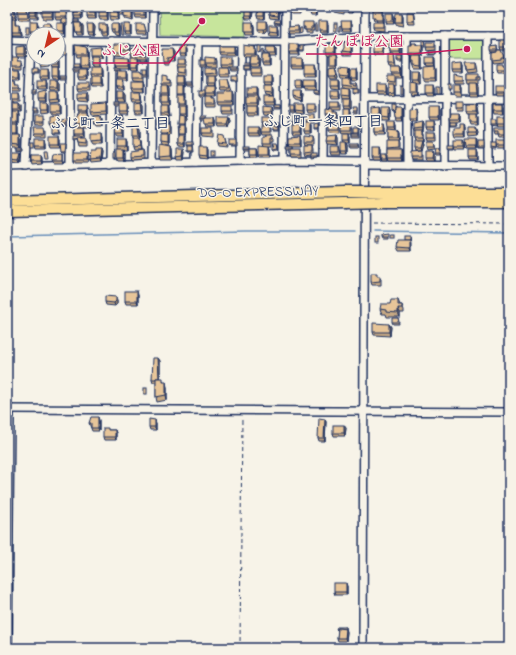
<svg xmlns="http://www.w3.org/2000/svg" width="516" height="655" font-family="'Indie Flower','Klee One',sans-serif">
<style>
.park{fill:#c7e59c;stroke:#718a7d}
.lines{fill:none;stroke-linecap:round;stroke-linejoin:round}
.stream{stroke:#678eba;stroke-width:1.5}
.minor-casing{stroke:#1b2f5e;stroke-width:10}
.highway-casing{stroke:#1b2f5e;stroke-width:13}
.path{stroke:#1b2f5e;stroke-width:1;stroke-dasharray:4 3;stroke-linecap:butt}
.minor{stroke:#f7f3e8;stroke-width:7}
.highway{stroke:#fcde96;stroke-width:10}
.highway-bridge-casing{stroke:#1b2f5e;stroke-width:13;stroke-linecap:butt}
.highway-bridge{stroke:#fcde96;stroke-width:10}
.wall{fill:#c7a984;stroke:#1b2f5e}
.shaded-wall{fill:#a28a6b;stroke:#1b2f5e}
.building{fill:#e7c599;stroke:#1b2f5e}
.labels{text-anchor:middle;stroke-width:3;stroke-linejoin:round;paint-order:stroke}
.street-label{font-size:14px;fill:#1b2f5e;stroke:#f7f3e8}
.neighbourhood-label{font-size:15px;font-weight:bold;fill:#1b2f5e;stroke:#f7f3e8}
.leader{fill:none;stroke:#c2185b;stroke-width:1.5}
.callout-dot{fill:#c2185b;stroke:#f7f3e8;stroke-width:1.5}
.callout-label{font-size:15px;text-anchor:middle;font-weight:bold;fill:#c2185b;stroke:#f7f3e8;stroke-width:3;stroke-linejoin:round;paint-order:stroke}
</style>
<rect width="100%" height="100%" fill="#f7f3e8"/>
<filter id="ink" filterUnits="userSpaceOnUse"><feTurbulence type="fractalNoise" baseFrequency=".025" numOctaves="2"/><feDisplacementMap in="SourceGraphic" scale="8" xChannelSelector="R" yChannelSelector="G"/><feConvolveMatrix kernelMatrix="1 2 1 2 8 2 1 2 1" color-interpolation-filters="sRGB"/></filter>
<g filter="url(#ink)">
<!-- park -->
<g class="park">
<polygon points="159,7 245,7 245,37 160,35"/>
<polygon points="485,39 485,59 449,59 448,40"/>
</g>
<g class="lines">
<!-- stream -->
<g class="stream">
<polyline points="373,231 509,233"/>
<polyline points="7,236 246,231 355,231"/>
</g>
<defs>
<g id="minor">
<polyline points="407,36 407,165"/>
<polyline points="445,36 445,166"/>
<polyline points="488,36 488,166"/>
<polyline points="7,40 34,41"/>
<polyline points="58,41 285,42 365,36 509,36"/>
<polyline points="365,99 509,98"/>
<polyline points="284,160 285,7"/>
<polyline points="323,160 324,39"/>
<polyline points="240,161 241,42"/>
<polyline points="196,162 198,41"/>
<polyline points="151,164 153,7"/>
<polyline points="110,165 111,41"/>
<polyline points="365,165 509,166"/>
<polyline points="70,166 70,7"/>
<polyline points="7,167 284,160 365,161"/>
<polyline points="26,167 31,41"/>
<polyline points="7,409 509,412"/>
<polyline points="8,648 10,409"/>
<polyline points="363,648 365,7"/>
</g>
<g id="highway">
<polyline points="385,192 509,192"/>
<polyline points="7,201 344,192"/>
<polyline points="385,202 509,202"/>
<polyline points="7,211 344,203"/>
</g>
</defs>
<!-- minor casing -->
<use href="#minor" class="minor-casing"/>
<!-- highway casing -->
<use href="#highway" class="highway-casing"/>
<!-- path -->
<g class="path">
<polyline points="372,223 509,224"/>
<polyline points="240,648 242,417"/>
</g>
<!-- minor -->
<use href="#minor" class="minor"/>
<!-- highway -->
<use href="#highway" class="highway"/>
<defs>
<g id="highway-bridge">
<polyline points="344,192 385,192"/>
<polyline points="344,203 385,202"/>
</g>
</defs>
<!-- highway-bridge casing -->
<use href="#highway-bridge" class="highway-bridge-casing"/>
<!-- highway-bridge -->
<use href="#highway-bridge" class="highway-bridge"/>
</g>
<!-- wall -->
<g class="wall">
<polygon points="30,7 37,7 38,18 31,18 30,15"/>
<polygon points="64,7 67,7 66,12 67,25 65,25 65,34 58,34 57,31 62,23 62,20 56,20 55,17 64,10"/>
<polygon points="77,7 77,9 82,12 82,19 75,19 74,16 75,12 74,12 74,10"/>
<polygon points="138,7 143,7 145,12 145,18 136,18 135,15"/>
<polygon points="258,7 265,7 264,19 258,19 257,16"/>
<polygon points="273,7 273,9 278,9 279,12 278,19 270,18 269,15 269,10 268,9"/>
<polygon points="302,7 317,7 316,16 311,16 310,13 303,12 302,9"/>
<polygon points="352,7 352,13 344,13 344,15 335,13 333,8"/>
<polygon points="251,8 253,11 252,19 246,19 245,16"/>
<polygon points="27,9 30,20 19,20 18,17"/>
<polygon points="102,9 107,9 108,12 108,20 100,20 99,16"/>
<polygon points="118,9 119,12 119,20 111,20 110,16"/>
<polygon points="124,9 132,9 133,12 133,21 126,19 124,16"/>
<polygon points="95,10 96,13 96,19 88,19 87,16"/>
<polygon points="300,10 300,15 291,15 290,12"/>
<polygon points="7,11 16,13 16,20 15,20 16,25 20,28 21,35 8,35 7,32"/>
<polygon points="53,12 53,19 44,19 42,16"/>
<polygon points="413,12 414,15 415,24 408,24 407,21"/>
<polygon points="393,13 394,16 394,24 387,24 386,21"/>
<polygon points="402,13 403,16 403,26 397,25 395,22"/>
<polygon points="384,14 384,31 374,30 373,27 377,22 376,20 374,20 373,17"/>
<polygon points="79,20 79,23 81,23 83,26 83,35 77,35 76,32 74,22"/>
<polygon points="280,20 280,24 275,24 274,22"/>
<polygon points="266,21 267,24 267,31 265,33 259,32 258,29"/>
<polygon points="351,21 352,24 352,31 343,31 342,28"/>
<polygon points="50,23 52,26 51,34 43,34 42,31"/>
<polygon points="38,24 38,34 31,34 30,31"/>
<polygon points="93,24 95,27 94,35 89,35 88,32"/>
<polygon points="118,24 119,27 119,36 115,35 114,33 112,32 111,29"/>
<polygon points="130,24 131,27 131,35 125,35 124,32"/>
<polygon points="144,24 147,34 137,34 136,31"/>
<polygon points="328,24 328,33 320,33 319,30"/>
<polygon points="277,25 278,29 278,35 270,35 269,31"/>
<polygon points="314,25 314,30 312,30 312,33 306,33 306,30 304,30 303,27"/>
<polygon points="254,26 254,35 246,35 245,32"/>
<polygon points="298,26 299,29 299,34 289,34 288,31"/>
<polygon points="107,27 107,35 102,35 99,29"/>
<polygon points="424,40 425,47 423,47 423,56 415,56 421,56 422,59 422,69 415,69 412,61 413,56 410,56 409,53 412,45 416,43 417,45 422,45"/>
<polygon points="507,40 508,43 508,50 501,50 500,47"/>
<polygon points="351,42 352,46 352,55 343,55 342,51"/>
<polygon points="390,42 390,43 400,45 401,48 401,55 394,55 396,68 400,68 402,71 402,78 396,78 396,85 394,85 395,87 395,95 389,96 388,93 388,84 387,81 392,76 391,68 389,68 388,65 391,55 390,52 390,48 388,48 387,47"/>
<polygon points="130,44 131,47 131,52 125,52 125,56 115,55 114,52"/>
<polygon points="298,44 299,47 300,55 290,55 289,52"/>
<polygon points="335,44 336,47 336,54 338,57 338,66 337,66 339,75 338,77 331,77 329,74 331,66 330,63 330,55 328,55 326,52"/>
<polygon points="304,45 304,51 300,51 300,50"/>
<polygon points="436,45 436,50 427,51 426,47"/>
<polygon points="185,46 186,50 186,57 180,57 179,54"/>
<polygon points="497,46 498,50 501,50 505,60 503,60 503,62 494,63 492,60 497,52 492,52 491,50"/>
<polygon points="86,47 87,50 88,69 81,69 80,66 80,57 77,57 76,54"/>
<polygon points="101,47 102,51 102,58 99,58 99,68 93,68 91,65 91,58 90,55"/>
<polygon points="255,47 256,50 256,56 260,60 259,67 251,67 249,64 249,57 244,57 243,54"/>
<polygon points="58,48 61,48 62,51 62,57 58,57"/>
<polygon points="383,48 383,55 374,55 373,52"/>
<polygon points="235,49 235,55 220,55 219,52"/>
<polygon points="26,50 26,57 18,57 19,60 23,63 23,68 11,68 10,65 17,57 16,54"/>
<polygon points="276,50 276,57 270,57 270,66 263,66 262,63 262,54 265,51 265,55 267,55 267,54"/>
<polygon points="145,51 147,61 141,61 141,58 139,58 139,69 132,69 131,66 132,57 131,54"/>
<polygon points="174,52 174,61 168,61 169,65 164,65 163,62"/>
<polygon points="436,53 436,55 429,55 429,54"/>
<polygon points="402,56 402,62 398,62 397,60"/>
<polygon points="434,57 435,60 435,66 427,66 426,63"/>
<polygon points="58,58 59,61 59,68 52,68 51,65"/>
<polygon points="215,58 216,61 216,67 207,67 206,64 206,67 200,67 200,65 205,60"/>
<polygon points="185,59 186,62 186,67 187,70 187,76 179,76 177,64"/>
<polygon points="49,60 49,67 41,68 40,64"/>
<polygon points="231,60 231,67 237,68 237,71 230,71 229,67 221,67 220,64"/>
<polygon points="130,61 130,68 116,68 115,65"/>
<polygon points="303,61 303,68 292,68 291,65"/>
<polygon points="249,63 250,70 243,70 243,65"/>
<polygon points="476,63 477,66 478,72 469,73 466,67"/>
<polygon points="79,64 80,70 86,70 87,73 87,80 79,80 78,77 78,72 74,72 73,70 74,68 74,67"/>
<polygon points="350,66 351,69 350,77 342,76 341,73"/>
<polygon points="435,66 436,69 436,81 426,81 424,78"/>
<polygon points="463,66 463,73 453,73 452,70"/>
<polygon points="503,66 506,70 506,73 497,73 496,70"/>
<polygon points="147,67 148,75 144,75 144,81 134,80 133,77 141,70 142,72 143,73"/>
<polygon points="316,67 316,77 305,77 304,73"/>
<polygon points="58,68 59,71 59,80 53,80 52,77"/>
<polygon points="100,68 101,72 101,78 99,78 100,81 101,88 92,88 91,85 91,78 90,75"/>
<polygon points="215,68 216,71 216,76 213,76 214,79 214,87 207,87 206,84 206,77 204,74"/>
<polygon points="260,68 261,71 261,76 251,76 250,73"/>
<polygon points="20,69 21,72 21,79 11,79 10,76"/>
<polygon points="39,69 39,73 34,73 33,72"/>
<polygon points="114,70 121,70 128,73 128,80 123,80 124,90 117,90 116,87 118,79 117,77 118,72 115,72"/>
<polygon points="228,70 229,77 219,77 218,74"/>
<polygon points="357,72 357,80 352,80 351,77"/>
<polygon points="420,72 421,75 421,84 417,84 418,86 418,94 411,94 410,91 414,83 413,80"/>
<polygon points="49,73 49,80 41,80 40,77"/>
<polygon points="467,74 480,77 480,80 478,80 478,84 477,84 478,86 478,95 471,95 470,92 470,84 468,84 467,80"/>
<polygon points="66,76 66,80 60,80 60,78"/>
<polygon points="272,76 273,79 273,86 265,86 264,83"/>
<polygon points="350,77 351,80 351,83 356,83 357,86 357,89 359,90 359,94 354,94 353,93 357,89 349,88 350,91 350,99 343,99 342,95 344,87 343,84"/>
<polygon points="237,78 237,82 231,82 231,81"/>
<polygon points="339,78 340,81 340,89 332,88 331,85"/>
<polygon points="169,79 169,80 171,80 172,83 172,87 169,87 170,89 170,97 169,97 170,99 170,106 169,106 169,109 170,117 168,117 169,119 169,126 170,128 170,135 169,136 169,146 165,146 171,147 172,150 173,160 160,160 159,157 162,145 161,142 162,135 161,126 158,126 157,124 161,120 162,116 162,113 163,106 162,103 162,94 163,86 162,84"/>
<polygon points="186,79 186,88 184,88 185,109 185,117 184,117 185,119 184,126 185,128 185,147 179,147 178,144 178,136 177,124 178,115 178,104 179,86 178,84"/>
<polygon points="16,80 17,84 21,87 21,91 11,91 10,88"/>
<polygon points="227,80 231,92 234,95 234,105 218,105 217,102 225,94 225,92 220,92 219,89"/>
<polygon points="301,80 303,83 302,89 296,89 295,86"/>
<polygon points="315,80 316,84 316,90 304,90 303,87"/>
<polygon points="464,80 464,84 455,84 454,81"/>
<polygon points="144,81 145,84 145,92 133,91 132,88"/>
<polygon points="193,83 194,87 188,87 187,85"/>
<polygon points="47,84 47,90 38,90 37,87"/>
<polygon points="60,84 60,91 51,91 50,88"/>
<polygon points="385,85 386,88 386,95 377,95 376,92"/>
<polygon points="460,85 461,88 461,96 454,96 453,92"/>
<polygon points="90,86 90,91 79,91 78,88"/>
<polygon points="507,86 508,89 508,95 496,95 495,92"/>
<polygon points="214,87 215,90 215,97 211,97 215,102 215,107 205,107 204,104 206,97 205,93 205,97 200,97 199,95"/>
<polygon points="256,88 257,91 257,96 259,100 258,106 257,106 258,109 258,116 248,116 247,113 247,106 246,103 248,96 247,94"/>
<polygon points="434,88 434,96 427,96 426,93"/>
<polygon points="36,90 36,95 32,95 32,93"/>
<polygon points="273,90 273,97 265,96 264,93"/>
<polygon points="58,92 59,95 59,102 51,103 50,100"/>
<polygon points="123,92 125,95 125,103 117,103 116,99"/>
<polygon points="141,92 142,95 143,102 133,102 132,99"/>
<polygon points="319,92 319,95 314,94 313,93"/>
<polygon points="19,93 20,96 20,102 13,102 14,104 18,104 20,107 20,113 17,113 18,116 18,126 17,126 18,128 18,135 21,139 21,148 24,149 24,151 18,152 18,148 12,148 11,144 11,136 10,134 11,125 10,123 10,99"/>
<polygon points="340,93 340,99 332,99 331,96"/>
<polygon points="47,94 47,102 39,102 38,99"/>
<polygon points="302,94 301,101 294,99 293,96"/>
<polygon points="88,96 88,102 79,101 78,98"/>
<polygon points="274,101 274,106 279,106 279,110 273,110 273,106 265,106 263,103"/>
<polygon points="142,102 144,105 144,113 136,113 135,110"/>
<polygon points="339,102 340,105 340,111 334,111 335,113 338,116 338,123 330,122 329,119 329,117 326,117 325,114 331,109 330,108"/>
<polygon points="351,102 351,110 344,110 343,107"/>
<polygon points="47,103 48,106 48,113 41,114 40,110"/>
<polygon points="106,103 107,106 107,114 92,115 91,112"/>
<polygon points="118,103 118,107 114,107 113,105"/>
<polygon points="59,104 60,107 60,114 52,114 50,111"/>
<polygon points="127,104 128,107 128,114 120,114 119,111"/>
<polygon points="464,104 464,110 457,110 455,107"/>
<polygon points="292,105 293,112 288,112 288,110"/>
<polygon points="302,106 302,113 294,112 293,109"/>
<polygon points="315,106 315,112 306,112 305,109"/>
<polygon points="396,106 396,107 402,110 402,121 396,121 394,112 393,112 392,111"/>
<polygon points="478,106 479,114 477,114 478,117 478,125 471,125 470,122 470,114 468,114 467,111"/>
<polygon points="503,106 503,113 494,113 493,109"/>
<polygon points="438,107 439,110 439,120 430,120 429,117"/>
<polygon points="88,108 88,113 89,116 89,127 77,127 76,124 79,113 78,111"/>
<polygon points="271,108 272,111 272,117 264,116 263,113"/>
<polygon points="389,108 390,111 390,121 383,121 382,117"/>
<polygon points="233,109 233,114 223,114 222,111"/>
<polygon points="358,109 358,114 354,114 354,112"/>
<polygon points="37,111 37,114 33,114 32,112"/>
<polygon points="381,111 381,118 373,118 372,115"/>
<polygon points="417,112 417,121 410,121 409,118"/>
<polygon points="350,113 350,121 346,122 348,122 349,124 352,128 352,133 353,133 353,132 358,127 359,137 352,137 352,133 342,133 341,130 344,121 343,119"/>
<polygon points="57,115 58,118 59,126 52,126 50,123"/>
<polygon points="122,115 123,119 123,126 124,129 124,137 117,137 115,134 117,126 116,123"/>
<polygon points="101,116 102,119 102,126 96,126 94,123"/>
<polygon points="460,116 460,122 456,122 457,126 450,126 450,122 449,119"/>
<polygon points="229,117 230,121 228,127 219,127 218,124"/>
<polygon points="301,117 301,124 293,124 292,121"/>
<polygon points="314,117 314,123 310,123 311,125 311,134 305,134 304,131 305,122 304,120"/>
<polygon points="200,118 206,118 216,121 216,127 207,127 205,120 200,120"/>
<polygon points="270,118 271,121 271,126 270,126 271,129 271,135 274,138 274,141 272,141 272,146 269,146 270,149 270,157 260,157 259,154 264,146 263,143 266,137 266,135 262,135 261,132 262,126 261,123"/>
<polygon points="44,119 44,125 35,125 34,122"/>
<polygon points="507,120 507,126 498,126 497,123 497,126 491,125 491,124"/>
<polygon points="66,121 67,126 62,126 61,124"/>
<polygon points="376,121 377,125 385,129 385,135 375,135 374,132 374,126 373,126 372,125"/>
<polygon points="423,121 424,124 422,132 423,135 423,141 422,141 423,144 421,151 415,151 414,148 415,141 414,138 414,132 413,129"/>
<polygon points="273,123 279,125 280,130 274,130"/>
<polygon points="318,123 319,129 314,129 314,128"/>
<polygon points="300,124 301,127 301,134 293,134 292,131"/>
<polygon points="339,124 340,127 340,133 330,132 329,129"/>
<polygon points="435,124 435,130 427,130 426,127"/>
<polygon points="396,125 396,131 399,134 399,142 398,142 399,145 399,150 401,150 402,153 402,161 388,161 387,158 387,149 389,142 388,139 388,128"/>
<polygon points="58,126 61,134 55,134 54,133"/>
<polygon points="138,126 140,129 140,138 139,138 140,141 141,150 134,150 133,147 134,138 133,135"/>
<polygon points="84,127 85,131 85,137 81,137 87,141 87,147 79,147 78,143 77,140 73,140 73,139 75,136 74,134"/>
<polygon points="258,127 260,130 260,136 249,136 248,133"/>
<polygon points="465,127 465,137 455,137 454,134 460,128"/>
<polygon points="506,128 508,131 507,137 499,137 498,134 495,134 494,131"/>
<polygon points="47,130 47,136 36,136 35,133"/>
<polygon points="476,130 478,133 477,136 469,137 468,133"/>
<polygon points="214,131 214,137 203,136 202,133"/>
<polygon points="435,132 436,135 436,140 427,140 426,137"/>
<polygon points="337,135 338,138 338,145 327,144 326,141"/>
<polygon points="350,136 350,143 347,143 348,145 348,154 342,154 341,151 344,142 343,140"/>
<polygon points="313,137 314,140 314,145 305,145 304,142"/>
<polygon points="102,138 102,145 93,145 91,142"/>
<polygon points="60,139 60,147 51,147 50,144"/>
<polygon points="126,139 127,142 127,150 123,150 124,152 124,161 118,161 116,158 117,149 117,146"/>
<polygon points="225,139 227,147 218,146 217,143"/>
<polygon points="301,139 301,145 290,145 289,142"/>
<polygon points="476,139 477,142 477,149 467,149 466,146"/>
<polygon points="433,141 434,144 435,149 427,150 426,146"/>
<polygon points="46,142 46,148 36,148 35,145"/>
<polygon points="237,142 237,146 230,146 229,145"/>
<polygon points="66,143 66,152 62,152 61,151"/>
<polygon points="193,143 194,152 189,152 188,146 187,145"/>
<polygon points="274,143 279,145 279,150 274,150 273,149 275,146"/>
<polygon points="465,143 464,149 455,149 454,146"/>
<polygon points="496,143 496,149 491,149 491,147"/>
<polygon points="507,143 507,148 497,148 496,145"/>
<polygon points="358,144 359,148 351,148 350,146"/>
<polygon points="484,144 484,149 479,149 478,148"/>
<polygon points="293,145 293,147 301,150 301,156 292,156 291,153 291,149 288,149 287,147"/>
<polygon points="312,145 313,149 313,153 317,155 317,157 311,158 311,154 305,155 304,152"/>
<polygon points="454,145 454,149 449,149 448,148"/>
<polygon points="339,146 340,149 341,155 331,155 330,152"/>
<polygon points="206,147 207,150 207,159 200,158 199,155"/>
<polygon points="243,148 257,148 258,151 258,157 251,157 250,154 250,150 244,150"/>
<polygon points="380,148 381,151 381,161 374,161 372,158"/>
<polygon points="101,150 102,153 101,162 91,163 90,160 96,152"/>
<polygon points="143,150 144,153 144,159 131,160 130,157"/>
<polygon points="440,150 440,155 436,155 435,153"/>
<polygon points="433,151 434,154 434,161 426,161 425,158"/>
<polygon points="185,152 184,160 178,160 177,157"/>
<polygon points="87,153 88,156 88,163 75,163 74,160"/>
<polygon points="478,153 478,160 470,160 469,157"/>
<polygon points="41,155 42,158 42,164 32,165 31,161"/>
<polygon points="386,155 387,161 382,161 381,159"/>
<polygon points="422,155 422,160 411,160 410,157"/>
<polygon points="22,156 20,164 11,163 10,160"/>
<polygon points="63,156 63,163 54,163 52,160"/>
<polygon points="388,236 388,239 382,239 381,237"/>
<polygon points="410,238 411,251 399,251 397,247 404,240"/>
<polygon points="378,276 381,279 381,285 372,285 371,282"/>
<polygon points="138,295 138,304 126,304 125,301"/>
<polygon points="117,300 117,304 115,306 106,305 105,302"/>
<polygon points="398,300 400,305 402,305 404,310 404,313 400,313 400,317 387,317 386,314 382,314 380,309"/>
<polygon points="398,318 399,324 393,324 392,322"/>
<polygon points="389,324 391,327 390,336 374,335 373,332"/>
<polygon points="158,358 160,361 160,378 164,382 167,387 167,400 157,402 156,397 156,382 153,382 152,379"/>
<polygon points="325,419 326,422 325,441 319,441 318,438"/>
<polygon points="99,420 99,431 92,431 89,423"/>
<polygon points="156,423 156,430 150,430 149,427"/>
<polygon points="346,428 345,436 334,436 333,433"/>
<polygon points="108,430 115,430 116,433 116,440 104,440 103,437"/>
<polygon points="347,586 347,595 335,595 334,592"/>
<polygon points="346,627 347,632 346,641 338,641 337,638 338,631 336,629"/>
</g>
<!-- shaded-wall -->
<g class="shaded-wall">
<polygon points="36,7 38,8 38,18 36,15"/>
<polygon points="263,7 265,7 264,19 263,16"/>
<polygon points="315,7 317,7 316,16 315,13"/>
<polygon points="351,7 352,7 352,13 351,8"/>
<polygon points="144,8 145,12 145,18 144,15"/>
<polygon points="251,8 253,11 252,19 251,16"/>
<polygon points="52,9 53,12 53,19 52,16"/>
<polygon points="81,9 82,12 82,19 81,16"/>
<polygon points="107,9 108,12 108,20 107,16"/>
<polygon points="118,9 119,12 119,20 118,17"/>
<polygon points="132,9 133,12 133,21 132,18"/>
<polygon points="278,9 279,12 278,19 277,16"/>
<polygon points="15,10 16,13 16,20 15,16"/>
<polygon points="66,10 67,13 67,20 66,17"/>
<polygon points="95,10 96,13 96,19 95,16"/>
<polygon points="383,11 384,14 384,24 383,20"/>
<polygon points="393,13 394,16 394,24 393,21"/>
<polygon points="402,13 403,16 403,26 402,22"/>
<polygon points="37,21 38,24 38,34 37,31"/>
<polygon points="266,21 267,24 267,31 265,33 264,29"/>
<polygon points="327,21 328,24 328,33 327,30"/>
<polygon points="351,21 352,24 352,31 351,28"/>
<polygon points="253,22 254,26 254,35 253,32"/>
<polygon points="50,23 52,26 51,34 50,32"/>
<polygon points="64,23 65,26 65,34 64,31"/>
<polygon points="81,23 83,26 83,35 81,32"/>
<polygon points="93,24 95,27 94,35 93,32"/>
<polygon points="106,24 107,27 107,35 106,32"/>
<polygon points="118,24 119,27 119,36 118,32"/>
<polygon points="130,24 131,27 131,35 130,32"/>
<polygon points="19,25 20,28 21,35 19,32"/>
<polygon points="277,25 278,29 278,35 277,32"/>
<polygon points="507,40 508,43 508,50 507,47"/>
<polygon points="351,42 352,46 352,55 351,52"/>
<polygon points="298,44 299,47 300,55 298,52"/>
<polygon points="335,44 336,47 336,55 335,52"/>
<polygon points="382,45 383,48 383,55 382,52"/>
<polygon points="400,45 401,48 401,55 400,52"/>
<polygon points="422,45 423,48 423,56 422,53"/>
<polygon points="24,46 26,50 26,57 24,54"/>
<polygon points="185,46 186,50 186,57 185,54"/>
<polygon points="234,46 235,49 235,55 234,52"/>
<polygon points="86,47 87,50 88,69 87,66"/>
<polygon points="101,47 102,51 102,58 101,55"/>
<polygon points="255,47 256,50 256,57 255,54"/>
<polygon points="274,47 276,50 276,57 275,54"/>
<polygon points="61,48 62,51 62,57 61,54"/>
<polygon points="172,49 174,52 174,61 173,57"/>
<polygon points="337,54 338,57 338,66 337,63"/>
<polygon points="269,55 270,58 270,66 269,63"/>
<polygon points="98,56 99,60 99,68 98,65"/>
<polygon points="258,56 260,60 259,67 258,64"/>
<polygon points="421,56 422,59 422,69 421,66"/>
<polygon points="7,57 8,60 8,67 7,64"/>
<polygon points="138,57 139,60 139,69 138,66"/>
<polygon points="434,57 435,60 435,66 434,63"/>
<polygon points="48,58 49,60 49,67 48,64"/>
<polygon points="57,58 59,61 59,68 58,65"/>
<polygon points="129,58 130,61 130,68 129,65"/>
<polygon points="302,58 303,61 303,68 302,65"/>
<polygon points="462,63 463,66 463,73 462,70"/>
<polygon points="315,64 316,67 316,77 315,73"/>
<polygon points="336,65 339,75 338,77 336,74"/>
<polygon points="350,66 351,69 350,77 349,74"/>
<polygon points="435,66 436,69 436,81 435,78"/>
<polygon points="7,68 8,71 8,78 7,75"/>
<polygon points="58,68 59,71 59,80 58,77"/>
<polygon points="100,68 101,72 101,78 100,75"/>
<polygon points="356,68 357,72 357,80 356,77"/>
<polygon points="400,68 402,71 402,78 401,74"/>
<polygon points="20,69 21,72 21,79 20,76"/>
<polygon points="48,70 49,73 49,80 48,77"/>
<polygon points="86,70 87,73 87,80 86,77"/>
<polygon points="127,70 128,73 128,80 127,77"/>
<polygon points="420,72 421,75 421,84 419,80"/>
<polygon points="185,76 186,79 186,88 185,84"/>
<polygon points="213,76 214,79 214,87 213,84"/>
<polygon points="272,76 273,79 273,86 272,83"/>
<polygon points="99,78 100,81 101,88 99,85"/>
<polygon points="339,78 340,81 340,89 339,85"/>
<polygon points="123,79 124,82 124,90 123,87"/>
<polygon points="301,80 303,83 302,89 301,86"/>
<polygon points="315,80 316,84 316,90 315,87"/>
<polygon points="46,81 47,84 47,90 46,87"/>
<polygon points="58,81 60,84 60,91 58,88"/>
<polygon points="144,81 145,84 145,92 144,88"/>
<polygon points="417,83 418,86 418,94 417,91"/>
<polygon points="476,83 478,86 478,95 477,92"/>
<polygon points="394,84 395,87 395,95 394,92"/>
<polygon points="385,85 386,88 386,95 385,92"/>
<polygon points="433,85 434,88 434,96 433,93"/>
<polygon points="460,85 461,88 461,96 460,92"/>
<polygon points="168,86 170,89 170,97 169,94"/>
<polygon points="184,86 185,89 185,98 184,95"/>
<polygon points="272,86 273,90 273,97 272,94"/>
<polygon points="507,86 508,89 508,95 507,92"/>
<polygon points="214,87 215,90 215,97 214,94"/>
<polygon points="256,88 257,91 257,97 256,94"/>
<polygon points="349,88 350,91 350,99 349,96"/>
<polygon points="339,90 340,93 340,99 339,96"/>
<polygon points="46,91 47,94 47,102 46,99"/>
<polygon points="301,91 302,94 301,101 300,98"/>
<polygon points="58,92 59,95 59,102 58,99"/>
<polygon points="123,92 125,95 125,103 123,99"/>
<polygon points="141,92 142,95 143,102 142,99"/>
<polygon points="233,92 234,95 234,105 233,102"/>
<polygon points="87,93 88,96 88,102 86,98"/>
<polygon points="169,96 170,99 170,106 169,103"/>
<polygon points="184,96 185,99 185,107 184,104"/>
<polygon points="257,96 259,100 258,106 257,103"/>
<polygon points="273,97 274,101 274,106 273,103"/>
<polygon points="350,99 351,102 351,110 349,107"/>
<polygon points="142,102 144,105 144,113 143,110"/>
<polygon points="47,103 48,106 48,113 47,110"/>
<polygon points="106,103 107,106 107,114 106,111"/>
<polygon points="301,103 302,106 302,113 301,110"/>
<polygon points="477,103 478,106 479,114 477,111"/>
<polygon points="502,103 503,106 503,113 502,109"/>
<polygon points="18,104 20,107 20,113 18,110"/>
<polygon points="59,104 60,107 60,114 59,111"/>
<polygon points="127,104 128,107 128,114 127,111"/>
<polygon points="87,105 88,108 88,114 87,111"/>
<polygon points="168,106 169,109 170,117 168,113"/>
<polygon points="184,106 185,109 185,117 184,114"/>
<polygon points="257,106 258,109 258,116 257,113"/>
<polygon points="401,107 402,110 402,121 401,118"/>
<polygon points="438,107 439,110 439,120 438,117"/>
<polygon points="271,108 272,111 272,117 271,113"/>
<polygon points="380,108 381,111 381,118 380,115"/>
<polygon points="389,108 390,111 390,121 389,118"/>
<polygon points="416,108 417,112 417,121 416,118"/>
<polygon points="349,110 350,113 350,121 349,117"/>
<polygon points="17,112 18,116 18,126 17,123"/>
<polygon points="88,113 89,116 89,127 88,123"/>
<polygon points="337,113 338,116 338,123 337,120"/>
<polygon points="459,113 460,116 460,122 459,119"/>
<polygon points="300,114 301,117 301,124 300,120"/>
<polygon points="477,114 478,117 478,125 477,122"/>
<polygon points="122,115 123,119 123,126 122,123"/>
<polygon points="101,116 102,119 102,126 101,123"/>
<polygon points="168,116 169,119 169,126 170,128 170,135 169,136 169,146 168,143 168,137 167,134 169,126 168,124"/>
<polygon points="183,116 185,119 184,126 185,128 185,137 184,134 184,127 183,124"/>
<polygon points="506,116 507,120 507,126 506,123"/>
<polygon points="229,117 230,121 228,127 227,124"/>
<polygon points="215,118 216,121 216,127 215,124"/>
<polygon points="423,121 424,124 423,132 422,128"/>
<polygon points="434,121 435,124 435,130 434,127"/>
<polygon points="310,122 311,125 311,134 310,131"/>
<polygon points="395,122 396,125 396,131 395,128"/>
<polygon points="300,124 301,127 301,134 300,131"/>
<polygon points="464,124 465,127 465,137 464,134"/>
<polygon points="17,125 18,128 18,137 17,134"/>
<polygon points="384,125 385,129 385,135 384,132"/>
<polygon points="122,126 124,129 124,137 123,134"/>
<polygon points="138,126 140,129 140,138 139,135"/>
<polygon points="84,127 85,131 85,137 84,134"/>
<polygon points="258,127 260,130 260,136 258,133"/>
<polygon points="475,128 476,131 477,130 478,133 477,136 476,133"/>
<polygon points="506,128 508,131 507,137 506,134"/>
<polygon points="398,131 399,134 399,142 398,139"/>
<polygon points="422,131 423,135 423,141 422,138"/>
<polygon points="349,133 350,136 350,143 349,140"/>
<polygon points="101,134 102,138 102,145 101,141"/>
<polygon points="20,135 21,139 21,148 20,145"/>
<polygon points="184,135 185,138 185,147 184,144"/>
<polygon points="300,135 301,139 301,145 300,142"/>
<polygon points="337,135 338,138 338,145 336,141"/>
<polygon points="59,136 60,139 60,147 59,144"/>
<polygon points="45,138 46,142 46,148 45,145"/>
<polygon points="139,138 140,141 141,150 140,146"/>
<polygon points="126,139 127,142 127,150 126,146"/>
<polygon points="476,139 477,142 477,149 476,146"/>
<polygon points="463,140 465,143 464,149 463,146"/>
<polygon points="422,141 423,144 421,151 420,148"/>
<polygon points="346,142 348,145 348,154 347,151"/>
<polygon points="269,146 270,149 270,157 269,154"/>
<polygon points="171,147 172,150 173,160 171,156"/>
<polygon points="206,147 207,150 207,159 206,156"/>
<polygon points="257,148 258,151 258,157 257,154"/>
<polygon points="380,148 381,151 381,161 380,158"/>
<polygon points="123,149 124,152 124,161 123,158"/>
<polygon points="184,149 185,152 184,160 183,156"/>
<polygon points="101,150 102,153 101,162 100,159"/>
<polygon points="401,150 402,153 402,161 401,158"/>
<polygon points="477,150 478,153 478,160 477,157"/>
<polygon points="433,151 434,154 434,161 432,158"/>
<polygon points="21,153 22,156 20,164 19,161"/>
<polygon points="62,153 63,156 63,163 62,160"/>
<polygon points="87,153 88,156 88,163 87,160"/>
<polygon points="41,155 42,158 42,164 41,161"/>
<polygon points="410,236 411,243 411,251 410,248"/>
<polygon points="137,291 138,295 138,304 137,301"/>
<polygon points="116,297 117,300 117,304 115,306 114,303"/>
<polygon points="398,308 400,313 400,317 398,313"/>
<polygon points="389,324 391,327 390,336 389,332"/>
<polygon points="158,358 160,361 160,382 159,379"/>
<polygon points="166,382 167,387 167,400 166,395"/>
<polygon points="98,417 99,420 99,431 98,428"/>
<polygon points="325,419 326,422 325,441 324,438"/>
<polygon points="155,420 156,423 156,430 155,427"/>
<polygon points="344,425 346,428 345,436 344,433"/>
<polygon points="115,430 116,433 116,440 115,437"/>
<polygon points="346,583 347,586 347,595 346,592"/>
<polygon points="346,629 347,632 346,641 345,638"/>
</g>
<!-- building -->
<g class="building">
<rect x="30" y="7" width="6" height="8"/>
<polygon points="64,7 66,7 66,10 63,10"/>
<polygon points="74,7 76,7 76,9 75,10 74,10"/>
<rect x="99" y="7" width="2" height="2"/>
<polygon points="138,7 142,7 142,8 144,8 144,15 135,15 135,9 138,9"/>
<polygon points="258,7 263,7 263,16 257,16"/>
<rect x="268" y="7" width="5" height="2"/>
<rect x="290" y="7" width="9" height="5"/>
<polygon points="302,7 315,7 315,13 310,13 310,10 302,9"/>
<polygon points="333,7 351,7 351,8 343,8 343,10 333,8"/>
<polygon points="42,8 52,9 52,16 42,16"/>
<rect x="245" y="8" width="6" height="8"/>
<polygon points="18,9 27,9 28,17 18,17"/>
<polygon points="75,9 81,9 81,16 74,16 74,13 75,12"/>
<rect x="99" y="9" width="8" height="7"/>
<polygon points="110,9 118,9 118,17 110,16"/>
<polygon points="124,9 132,9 132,18 124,16"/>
<polygon points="269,9 278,9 277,16 269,15"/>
<polygon points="15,10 15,16 7,16 7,11"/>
<rect x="55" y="10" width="11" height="7"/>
<rect x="87" y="10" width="8" height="6"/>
<rect x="120" y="10" width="3" height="5"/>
<polygon points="373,10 383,11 383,20 376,20 376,17 373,17"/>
<polygon points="407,12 413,12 414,21 407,21"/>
<rect x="386" y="13" width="7" height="8"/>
<polygon points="396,13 402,13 402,22 395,22"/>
<polygon points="7,19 15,19 15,25 19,25 19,32 7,32"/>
<polygon points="62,19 67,19 67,24 62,23"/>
<rect x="74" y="20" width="5" height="2"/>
<polygon points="275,20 280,20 279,23 274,22"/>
<rect x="30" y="21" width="7" height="10"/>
<polygon points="258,21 266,21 266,28 264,29 258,29"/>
<rect x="319" y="21" width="8" height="9"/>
<polygon points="341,21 351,21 351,28 342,28"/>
<rect x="245" y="22" width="8" height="10"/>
<polygon points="303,22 313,22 313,27 311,27 311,30 305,30 305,27 303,27"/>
<rect x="373" y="22" width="10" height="5"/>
<polygon points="43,23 50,23 50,32 42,31"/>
<rect x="57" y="23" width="7" height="8"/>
<polygon points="74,23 81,23 81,32 76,32"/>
<rect x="334" y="23" width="3" height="8"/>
<polygon points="87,24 93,24 93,32 88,32"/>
<polygon points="99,24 106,24 106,32 101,32 101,29 99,29"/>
<polygon points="111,24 118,24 118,32 114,32 114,29 111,29"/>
<polygon points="120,24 122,24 123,35 121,35"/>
<rect x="124" y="24" width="6" height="8"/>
<polygon points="136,24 144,24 146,31 136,31"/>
<rect x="315" y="24" width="2" height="7"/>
<polygon points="269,25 277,25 277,32 269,31"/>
<polygon points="341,25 341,31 339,31 339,26"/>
<polygon points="298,26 298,31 288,31 288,27"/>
<rect x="26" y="27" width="3" height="7"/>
<polygon points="300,28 302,28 302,33 299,34"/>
<polygon points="422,40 424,40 425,45 422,45"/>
<rect x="500" y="40" width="7" height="7"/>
<rect x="387" y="41" width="3" height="6"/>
<polygon points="344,42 351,42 351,52 342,51 344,48"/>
<rect x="426" y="42" width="9" height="5"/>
<polygon points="390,43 400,45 400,52 390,52"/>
<polygon points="412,43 416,43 416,45 422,45 422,53 409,53 409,45 412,45"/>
<polygon points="114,44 130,44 130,49 123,49 123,52 114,52"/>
<rect x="289" y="44" width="9" height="8"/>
<rect x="326" y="44" width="9" height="8"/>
<polygon points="75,45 86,47 86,54 76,54"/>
<polygon points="243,45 255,47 255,54 243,54"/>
<rect x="300" y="45" width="4" height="5"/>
<rect x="373" y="45" width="9" height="7"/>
<polygon points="24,46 24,54 16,54 16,47"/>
<rect x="63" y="46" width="3" height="9"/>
<polygon points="185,46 185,54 179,54 179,47"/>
<rect x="219" y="46" width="15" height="6"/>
<polygon points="258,46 261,46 261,52 258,53"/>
<polygon points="497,46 497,50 491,50 491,47"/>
<polygon points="101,47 101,55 90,55 90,48"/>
<polygon points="266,47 274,47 275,54 267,54"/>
<rect x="58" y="48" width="3" height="6"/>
<polygon points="134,48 144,48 145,55 131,54 131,49"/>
<polygon points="162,49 172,49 173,57 167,58 167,62 163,62"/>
<polygon points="264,49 264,54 262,54 262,50"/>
<rect x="33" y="50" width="1" height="5"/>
<polygon points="497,50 501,50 504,57 501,57 501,59 492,60 492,53 497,52"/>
<rect x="429" y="51" width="7" height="3"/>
<rect x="330" y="54" width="7" height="9"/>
<rect x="262" y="55" width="7" height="8"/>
<polygon points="388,55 394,55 395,65 388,65"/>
<rect x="80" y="56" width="7" height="10"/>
<rect x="91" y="56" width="7" height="9"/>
<polygon points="250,56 258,56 258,64 249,64"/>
<rect x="397" y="56" width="5" height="4"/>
<polygon points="413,56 421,56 421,66 414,65 414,61 412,61"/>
<polygon points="10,57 18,57 18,60 22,60 22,65 10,65"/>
<polygon points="115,57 129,58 129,65 115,65"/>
<rect x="131" y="57" width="7" height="9"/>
<polygon points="205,57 215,58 215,63 205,63"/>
<rect x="220" y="57" width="10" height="7"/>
<rect x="426" y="57" width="8" height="6"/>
<rect x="40" y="58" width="8" height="6"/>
<polygon points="50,58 57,58 58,65 51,65"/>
<rect x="141" y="58" width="5" height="2"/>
<rect x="291" y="58" width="11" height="7"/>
<rect x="177" y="59" width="8" height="5"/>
<rect x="200" y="60" width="5" height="5"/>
<rect x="243" y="63" width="6" height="2"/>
<polygon points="462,63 462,70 452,70 452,64"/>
<polygon points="465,63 476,63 476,69 467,70 467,67 466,67"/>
<rect x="74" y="64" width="5" height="3"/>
<rect x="304" y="64" width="11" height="9"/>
<polygon points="496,64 502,64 502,66 505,66 505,70 496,70"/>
<polygon points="336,65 338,72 336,74 329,74 329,66"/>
<polygon points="341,65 350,66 349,74 341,73"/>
<rect x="243" y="66" width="6" height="3"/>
<polygon points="435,66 435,78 424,78 424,67"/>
<rect x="143" y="67" width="4" height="6"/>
<polygon points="178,67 186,67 186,73 178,72"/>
<polygon points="218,67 227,67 228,74 218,74"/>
<rect x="229" y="67" width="7" height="2"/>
<rect x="33" y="68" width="5" height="4"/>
<rect x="52" y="68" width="6" height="9"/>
<polygon points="73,68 80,68 79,70 73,70"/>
<rect x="90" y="68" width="10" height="7"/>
<rect x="114" y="68" width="6" height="2"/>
<polygon points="204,68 215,68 215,73 204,74"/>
<rect x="250" y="68" width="10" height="5"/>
<rect x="351" y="68" width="5" height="9"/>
<polygon points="391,68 400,68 401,74 391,74"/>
<rect x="10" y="69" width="10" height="7"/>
<rect x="40" y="70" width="8" height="7"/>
<rect x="78" y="70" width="8" height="7"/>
<polygon points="118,70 127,70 127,77 117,77"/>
<polygon points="133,70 141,70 141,72 143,72 143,77 133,77"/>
<polygon points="413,72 420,72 419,80 413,80"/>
<polygon points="467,74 479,74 479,77 477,77 477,80 467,80"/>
<polygon points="162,75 168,76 168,80 171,80 171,84 162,84"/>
<polygon points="454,75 463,77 463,81 454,81"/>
<rect x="60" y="76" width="6" height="2"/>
<rect x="178" y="76" width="7" height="8"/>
<rect x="206" y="76" width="7" height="8"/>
<rect x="231" y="76" width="6" height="5"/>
<rect x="264" y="76" width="8" height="7"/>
<polygon points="387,76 395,76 395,82 387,81"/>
<polygon points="343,77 350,77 350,83 356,83 356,86 343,84"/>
<rect x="91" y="78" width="8" height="7"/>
<rect x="331" y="78" width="8" height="7"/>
<rect x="116" y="79" width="7" height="8"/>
<polygon points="10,80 16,80 16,84 20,84 20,88 10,88"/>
<polygon points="218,80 227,80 229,89 219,89"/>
<rect x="295" y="80" width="6" height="6"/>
<rect x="303" y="80" width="12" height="7"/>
<rect x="37" y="81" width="9" height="6"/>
<rect x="50" y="81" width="8" height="7"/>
<rect x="132" y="81" width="12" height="7"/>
<polygon points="410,82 417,83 417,91 410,91"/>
<rect x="78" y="83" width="11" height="5"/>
<rect x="187" y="83" width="6" height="2"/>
<polygon points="470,83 476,83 477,92 470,92"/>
<polygon points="388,84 394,84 394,92 388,93"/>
<rect x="448" y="84" width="3" height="5"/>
<rect x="376" y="85" width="9" height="7"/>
<rect x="400" y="85" width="2" height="8"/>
<rect x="426" y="85" width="7" height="8"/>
<rect x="453" y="85" width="7" height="7"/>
<polygon points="162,86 168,86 169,94 162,94"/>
<rect x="178" y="86" width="6" height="9"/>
<polygon points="264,86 272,86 272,94 264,93"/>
<rect x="495" y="86" width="12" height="6"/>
<rect x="205" y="87" width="9" height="7"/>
<polygon points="342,87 349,88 349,96 342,95"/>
<rect x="436" y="87" width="3" height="7"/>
<rect x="247" y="88" width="9" height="6"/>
<rect x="353" y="89" width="5" height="4"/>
<rect x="32" y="90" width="4" height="3"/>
<polygon points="313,90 319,91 318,93 313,93"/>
<rect x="331" y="90" width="8" height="6"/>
<polygon points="46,91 46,99 38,99 38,93"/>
<rect x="199" y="91" width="6" height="4"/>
<polygon points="293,91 301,91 300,98 293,96"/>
<polygon points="50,92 58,92 58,99 50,100"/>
<rect x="116" y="92" width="7" height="7"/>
<polygon points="132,92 141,92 142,99 132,99"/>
<polygon points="225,92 233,92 233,102 217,102 217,94 225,94"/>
<rect x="10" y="93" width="9" height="6"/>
<polygon points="78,93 87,93 86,98 78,98"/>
<rect x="162" y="96" width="7" height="7"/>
<rect x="178" y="96" width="6" height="8"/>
<rect x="246" y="96" width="11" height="7"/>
<polygon points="204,97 211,97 211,99 214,99 214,104 204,104"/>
<rect x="263" y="97" width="10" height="6"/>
<polygon points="343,99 350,99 349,107 343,107"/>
<polygon points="10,100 13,100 13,104 18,104 18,110 10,110"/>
<rect x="455" y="101" width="8" height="6"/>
<polygon points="142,102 143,110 135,110 135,103"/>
<rect x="330" y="102" width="9" height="6"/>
<rect x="40" y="103" width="7" height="7"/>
<polygon points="106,103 106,111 91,112 91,104"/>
<rect x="113" y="103" width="5" height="2"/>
<polygon points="293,103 301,103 301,110 293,109"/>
<rect x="305" y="103" width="9" height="6"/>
<rect x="467" y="103" width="10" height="8"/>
<rect x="493" y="103" width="9" height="6"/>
<rect x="50" y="104" width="9" height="7"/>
<rect x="119" y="104" width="8" height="7"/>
<polygon points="392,104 395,104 395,110 394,110 394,111 392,111"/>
<rect x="78" y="105" width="9" height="6"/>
<rect x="288" y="105" width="4" height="5"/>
<rect x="162" y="106" width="6" height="7"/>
<rect x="178" y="106" width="6" height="8"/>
<rect x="222" y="106" width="10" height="5"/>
<rect x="247" y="106" width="10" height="7"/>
<polygon points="273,106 279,106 279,109 273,108"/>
<polygon points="263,107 271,108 271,113 263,113"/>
<polygon points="395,107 401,107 401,118 395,118 394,110 395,110"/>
<rect x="429" y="107" width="9" height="10"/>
<polygon points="353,108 358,108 358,112 354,112"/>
<polygon points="380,108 380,115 372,115 372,109"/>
<polygon points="382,108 389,108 389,118 382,117"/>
<polygon points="416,108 416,118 409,118 409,109"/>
<rect x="32" y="109" width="4" height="3"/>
<polygon points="325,109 333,110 333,113 337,113 337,120 329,119 329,114 325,114"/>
<polygon points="343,110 349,110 349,117 343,119"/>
<rect x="10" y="112" width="7" height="11"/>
<polygon points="79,113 88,113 88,123 76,124 76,118"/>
<polygon points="450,113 459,113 459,119 449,119"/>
<polygon points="292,114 300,114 300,120 292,121"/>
<rect x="304" y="114" width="9" height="6"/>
<rect x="470" y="114" width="7" height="8"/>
<polygon points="57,115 58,122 50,123 50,116"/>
<rect x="116" y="115" width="6" height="8"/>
<polygon points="178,115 183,116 183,124 177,124"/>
<rect x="34" y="116" width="9" height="6"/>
<rect x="94" y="116" width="7" height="7"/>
<polygon points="161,116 168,116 168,124 161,123"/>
<rect x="200" y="116" width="6" height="2"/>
<rect x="497" y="116" width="9" height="7"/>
<polygon points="218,117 229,117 227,124 218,124"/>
<polygon points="204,118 215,118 215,124 205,124"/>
<rect x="261" y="118" width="9" height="5"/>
<polygon points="66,119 66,124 61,124 61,120"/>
<rect x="491" y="119" width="5" height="5"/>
<rect x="157" y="120" width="4" height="4"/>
<polygon points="341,121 348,122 348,124 351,125 351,130 341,130"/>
<rect x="372" y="121" width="4" height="4"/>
<polygon points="423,121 422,128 413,129 413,123"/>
<rect x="426" y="121" width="8" height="6"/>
<rect x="304" y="122" width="6" height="9"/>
<polygon points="387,122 395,122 395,128 388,128"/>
<rect x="450" y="122" width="6" height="3"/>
<rect x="273" y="123" width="6" height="2"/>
<polygon points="318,123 318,128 314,128 314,124"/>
<rect x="292" y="124" width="8" height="7"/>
<rect x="329" y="124" width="10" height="5"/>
<polygon points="460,124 464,124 464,134 454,134 454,128 460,128"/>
<rect x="10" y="125" width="7" height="9"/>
<polygon points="169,125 169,132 167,134 161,134 161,126"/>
<rect x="178" y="125" width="6" height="9"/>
<rect x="374" y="125" width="10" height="7"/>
<polygon points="54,126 58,126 60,133 54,133"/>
<polygon points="115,126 122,126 123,134 115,134"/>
<polygon points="133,126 138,126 139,135 133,135"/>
<rect x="261" y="126" width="9" height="6"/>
<rect x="273" y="126" width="6" height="3"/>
<polygon points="34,127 45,127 46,133 35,133"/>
<rect x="74" y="127" width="10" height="7"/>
<rect x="248" y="127" width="10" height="6"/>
<rect x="353" y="127" width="5" height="5"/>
<rect x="202" y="128" width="11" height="5"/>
<polygon points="468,128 475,128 475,130 477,130 476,133 468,133"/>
<polygon points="494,128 506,128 506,134 498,134 498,131 494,131"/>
<polygon points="388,130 398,131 398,139 388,139"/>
<rect x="414" y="131" width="8" height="7"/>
<rect x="426" y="132" width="9" height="5"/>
<rect x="343" y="133" width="6" height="7"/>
<rect x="352" y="133" width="6" height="2"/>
<polygon points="91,134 101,134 101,141 91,142"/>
<polygon points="11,135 20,135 20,145 11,144"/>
<polygon points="161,135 168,135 168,143 161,142"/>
<rect x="178" y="135" width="6" height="9"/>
<polygon points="219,135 224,136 226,144 217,143"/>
<polygon points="266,135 273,135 273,138 271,138 271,143 263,143 263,137 266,137"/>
<polygon points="300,135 300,142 289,142 289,136"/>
<polygon points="337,135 336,141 326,141 327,136"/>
<rect x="50" y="136" width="9" height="8"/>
<polygon points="73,136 81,136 81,138 73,139"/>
<polygon points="304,136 313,137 313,142 304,142"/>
<rect x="35" y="138" width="10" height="7"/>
<polygon points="77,138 86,138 86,144 78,143"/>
<polygon points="133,138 139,138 140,146 133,147"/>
<rect x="117" y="139" width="9" height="7"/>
<polygon points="465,139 476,139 476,146 466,146"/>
<rect x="229" y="140" width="7" height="5"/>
<rect x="454" y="140" width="9" height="6"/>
<rect x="496" y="140" width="10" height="5"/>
<polygon points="414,141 422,141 420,148 414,148"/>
<polygon points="426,141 433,141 434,146 426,146"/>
<rect x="31" y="142" width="3" height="5"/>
<rect x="187" y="142" width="6" height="3"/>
<polygon points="341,142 346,142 347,151 341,151"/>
<polygon points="387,142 398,142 398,148 387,149"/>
<rect x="478" y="142" width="6" height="6"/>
<polygon points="60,143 66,143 65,151 61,151"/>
<polygon points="274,143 278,143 279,148 273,149 273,146 276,146"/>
<polygon points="491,143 496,143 496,148 491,147"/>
<rect x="350" y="144" width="8" height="2"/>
<polygon points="159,145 171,147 171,156 159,157"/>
<polygon points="259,145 269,146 269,154 259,154"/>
<rect x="287" y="145" width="6" height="2"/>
<polygon points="304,145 312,145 312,151 304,152"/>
<rect x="448" y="145" width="6" height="3"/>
<rect x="188" y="146" width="5" height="5"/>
<rect x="243" y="146" width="7" height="2"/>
<rect x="330" y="146" width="9" height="6"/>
<polygon points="199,147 206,147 206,156 199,155"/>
<rect x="291" y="147" width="9" height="6"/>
<rect x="18" y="148" width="5" height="2"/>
<rect x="250" y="148" width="7" height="6"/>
<rect x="372" y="148" width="8" height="10"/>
<polygon points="436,148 440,148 440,153 435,153"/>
<rect x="116" y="149" width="7" height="9"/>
<polygon points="177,149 184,149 183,156 177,157"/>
<polygon points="96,150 101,150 100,159 90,160 91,152 96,152"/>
<polygon points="143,150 143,156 130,157 130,152"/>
<rect x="387" y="150" width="14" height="8"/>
<rect x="469" y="150" width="8" height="7"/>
<polygon points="44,151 47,151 48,159 45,159"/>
<rect x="210" y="151" width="3" height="5"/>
<polygon points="421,151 421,157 410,157 410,152"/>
<polygon points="425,151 433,151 432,158 425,158"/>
<polygon points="10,153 21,153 19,161 10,160"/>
<polygon points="62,153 62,160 52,160 53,154"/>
<rect x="74" y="153" width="13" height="7"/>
<rect x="113" y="153" width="2" height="6"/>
<rect x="311" y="153" width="6" height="3"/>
<rect x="31" y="155" width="10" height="6"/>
<rect x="381" y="155" width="5" height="4"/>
<polygon points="388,234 388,237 381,237 381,235"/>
<rect x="390" y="235" width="4" height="3"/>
<rect x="404" y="236" width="6" height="4"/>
<rect x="375" y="237" width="3" height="6"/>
<polygon points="398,240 410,240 410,248 397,247"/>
<polygon points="371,273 377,273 377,276 380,276 380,281 371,282"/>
<rect x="125" y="291" width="12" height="10"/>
<polygon points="105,296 116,297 116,301 114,303 105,302"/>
<polygon points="391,300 398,300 398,305 402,305 402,308 398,308 398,313 386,312 386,310 380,309 381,304 390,304"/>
<polygon points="392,318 398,318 399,322 392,322"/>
<polygon points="373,323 389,324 389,332 373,332"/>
<polygon points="153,358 158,358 159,378 156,378 156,379 152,379"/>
<polygon points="156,378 163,378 163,382 166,382 166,395 156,397"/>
<rect x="144" y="388" width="3" height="6"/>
<polygon points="91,417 98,417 98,428 91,428 91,423 89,423"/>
<polygon points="319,418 325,419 324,438 318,438"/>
<polygon points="149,419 155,420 155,427 149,427"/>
<rect x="333" y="425" width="11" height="8"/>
<polygon points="103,428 108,428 108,430 115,430 115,437 103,437"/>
<rect x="334" y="583" width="12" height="9"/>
<polygon points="337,627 346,627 346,629 338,628 338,629 336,629"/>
<polygon points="338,628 346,629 345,638 337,638"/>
</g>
</g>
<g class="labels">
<!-- street labels -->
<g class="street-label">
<text transform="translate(258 191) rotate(-1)" y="5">DO-O EXPRESSWAY</text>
</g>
<!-- neighbourhood labels -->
<g class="neighbourhood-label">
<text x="323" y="126">ふじ町一条四丁目</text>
<text x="110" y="128">ふじ町一条二丁目</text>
</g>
</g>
<!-- callouts -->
<path class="leader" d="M467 49L412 54H306M202 21L169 63H93"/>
<g class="callout-dot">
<circle cx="467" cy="49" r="4"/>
<circle cx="202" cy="21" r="4"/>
</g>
<g class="callout-label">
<text x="359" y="46">たんぽぽ公園</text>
<text x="131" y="55">ふじ公園</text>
</g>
<!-- margin -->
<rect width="516" height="655" fill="none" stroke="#f7f3e8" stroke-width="24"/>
<rect x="12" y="12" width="492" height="631" fill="none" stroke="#1b2f5e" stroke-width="1.5" filter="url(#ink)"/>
<!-- north arrow -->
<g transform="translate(46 46) rotate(215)"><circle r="19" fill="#f7f3e8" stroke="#9fa5b1"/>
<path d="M0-3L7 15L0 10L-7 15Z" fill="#c8321e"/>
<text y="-6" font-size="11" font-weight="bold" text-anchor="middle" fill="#1b2f5e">N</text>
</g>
</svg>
